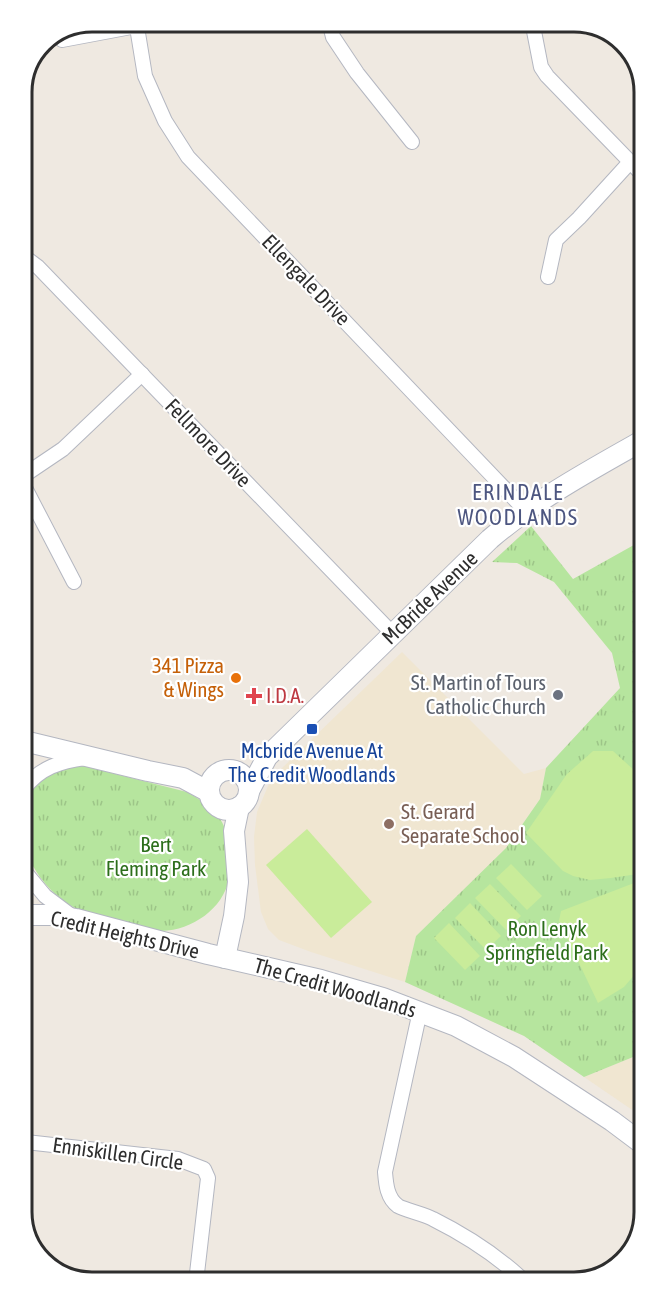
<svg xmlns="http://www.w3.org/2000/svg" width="665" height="1304" font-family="'Asap Condensed',sans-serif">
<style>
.education{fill:#f0e6d1}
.grass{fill:url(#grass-tufts)}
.pitch{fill:#c9ec9a}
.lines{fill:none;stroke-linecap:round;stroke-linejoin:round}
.street-casing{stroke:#b4b7c1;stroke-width:16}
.secondary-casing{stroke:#b4b7c1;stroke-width:22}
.street{stroke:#fff;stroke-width:14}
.secondary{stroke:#fff;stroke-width:20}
.food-dot{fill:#e8710a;stroke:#fff;stroke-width:2}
.worship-dot{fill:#6b7280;stroke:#fff;stroke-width:2}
.health-dot{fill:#e0444e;stroke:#fff;stroke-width:2}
.transit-dot{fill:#1a4fb4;stroke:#fff;stroke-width:2}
.education-dot{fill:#8d6e63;stroke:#fff;stroke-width:2}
.labels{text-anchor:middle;stroke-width:4.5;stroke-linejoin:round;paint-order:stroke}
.street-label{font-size:21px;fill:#2e2e2e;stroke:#fff}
.food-label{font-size:21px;fill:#c56008;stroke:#fff;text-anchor:end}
.worship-label{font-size:21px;fill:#5b616d;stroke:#fff;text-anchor:end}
.health-label{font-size:21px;fill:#be3a42;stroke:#fff;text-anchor:start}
.transit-label{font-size:21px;fill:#164399;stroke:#fff}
.education-label{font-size:21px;fill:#785e54;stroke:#fff;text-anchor:start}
.park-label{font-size:21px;fill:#2c6e1b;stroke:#fff}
.neighbourhood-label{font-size:22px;letter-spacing:1.5px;fill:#4d5680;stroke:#fff}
.rim{fill:none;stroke:#2e2e2e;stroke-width:3}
</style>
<defs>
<pattern id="grass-tufts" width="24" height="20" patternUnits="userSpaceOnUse" patternTransform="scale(1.5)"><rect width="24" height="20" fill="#b6e59e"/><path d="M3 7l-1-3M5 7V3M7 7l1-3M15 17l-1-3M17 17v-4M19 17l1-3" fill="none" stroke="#9dc588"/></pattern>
</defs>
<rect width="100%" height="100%" fill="#efe9e1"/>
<!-- education -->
<g class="education">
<polygon points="402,652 524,774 546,768 540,799 506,848 416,936 405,982 311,952 279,940 268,929 261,912 255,865 254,837 257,812 268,786 280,770"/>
<polygon points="643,1053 644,1118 584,1077"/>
</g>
<!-- grass -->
<g class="grass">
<polygon points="531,526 573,579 641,541 643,1053 584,1077 524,1036 405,982 416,936 506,848 540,799 546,768 620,688 612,653 554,582 517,563 492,562"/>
<path d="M80 765 187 792C203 801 222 813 226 833 227 839 227 845 227 851 228 860 230 870 229 879 223 909 192 930 162 931 149 931 135 926 122 922 111 919 98 917 87 913 60 904 38 880 27 854 22 844 24 829 24 818 24 814 24 809 24 804 27 793 40 779 50 774 59 768 70 767 80 765Z"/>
</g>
<!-- pitch -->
<g class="pitch">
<polygon points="593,751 613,751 635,771 642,782 642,870 638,874 611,878 590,880 573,876 563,871 526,833 567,774"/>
<polygon points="307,829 372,902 331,938 266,865"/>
<polygon points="511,864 542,896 527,910 496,878"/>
<polygon points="642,880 643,965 624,987 598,1003 559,921 561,911"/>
<polygon points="490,884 521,916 506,930 475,898"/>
<polygon points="470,903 501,936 486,950 455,918"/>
<polygon points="449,923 480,956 465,970 434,938"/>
</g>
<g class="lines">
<defs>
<g id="street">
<polyline points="136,21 145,76 165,121 188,157 525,510"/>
<polyline points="329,21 333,37 357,73 412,142"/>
<polyline points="532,21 541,67 547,76 639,171"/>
<polyline points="62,40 163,21"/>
<polyline points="22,255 38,267 393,634"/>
<polyline points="548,277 556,240 579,218 630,162"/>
<polyline points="23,476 63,449 142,374"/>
<polyline points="23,484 74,582"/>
<path d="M24 789C39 768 61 761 85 758"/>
<polyline points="25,872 45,896 73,917"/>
<path d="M420 1011 385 1172C386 1184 387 1198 398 1206 405 1210 424 1214 433 1219 463 1234 497 1256 522 1279"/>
<polyline points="26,1142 178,1159 204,1169 208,1178 196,1282"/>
</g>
<g id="secondary">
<polyline points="24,741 148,771 183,778 209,792"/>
<circle cx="229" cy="790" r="20"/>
<path d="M249 791 267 757 490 539C537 499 587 472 640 442"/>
<polyline points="25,915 53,915 76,919 208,954 321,980 383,998 456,1026 514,1057 612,1121 644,1145"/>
<polyline points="225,958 234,916 238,882 234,831 239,807"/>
</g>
</defs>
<!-- street casing -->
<use href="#street" class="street-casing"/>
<!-- secondary casing -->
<use href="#secondary" class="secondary-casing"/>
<!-- street -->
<use href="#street" class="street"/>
<!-- secondary -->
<use href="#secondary" class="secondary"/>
</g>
<!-- markers -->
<circle class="food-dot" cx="236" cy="678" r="6"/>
<circle class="worship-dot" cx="558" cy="695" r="6"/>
<path class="health-dot" d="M251 687h6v6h6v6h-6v6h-6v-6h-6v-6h6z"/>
<rect class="transit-dot" x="306" y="723" width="12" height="12" rx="3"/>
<circle class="education-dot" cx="389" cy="824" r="6"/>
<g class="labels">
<!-- street labels -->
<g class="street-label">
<text transform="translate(306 280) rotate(46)" y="7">Ellengale Drive</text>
<text transform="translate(208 443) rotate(46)" y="7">Fellmore Drive</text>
<text transform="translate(430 598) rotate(-44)" y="7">McBride Avenue</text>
<text transform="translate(125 935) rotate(13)" y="7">Credit Heights Drive</text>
<text transform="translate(335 988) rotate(16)" y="7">The Credit Woodlands</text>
<text transform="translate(118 1154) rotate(8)" y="7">Enniskillen Circle</text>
</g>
<!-- food labels -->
<g class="food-label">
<text x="224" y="673">341 Pizza<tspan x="224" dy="24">&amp; Wings</tspan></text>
</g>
<!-- worship labels -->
<g class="worship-label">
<text x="546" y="690">St. Martin of Tours<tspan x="546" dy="24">Catholic Church</tspan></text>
</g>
<!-- health labels -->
<g class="health-label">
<text x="266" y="703">I.D.A.</text>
</g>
<!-- transit labels -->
<g class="transit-label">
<text x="312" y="758">Mcbride Avenue At<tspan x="312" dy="24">The Credit Woodlands</tspan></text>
</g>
<!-- education labels -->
<g class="education-label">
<text x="401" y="819">St. Gerard<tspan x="401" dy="24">Separate School</tspan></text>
</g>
<!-- park labels -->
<g class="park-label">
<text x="156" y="852">Bert<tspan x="156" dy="24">Fleming Park</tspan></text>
<text x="547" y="936">Ron Lenyk<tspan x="547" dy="24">Springfield Park</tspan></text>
</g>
<!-- neighbourhood labels -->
<g class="neighbourhood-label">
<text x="518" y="500">ERINDALE<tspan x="518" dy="25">WOODLANDS</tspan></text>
</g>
</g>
<!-- crop -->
<path d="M0 0H665V1304H0ZM92 32H574A60 60 0 0 1 634 92V1212A60 60 0 0 1 574 1272H92A60 60 0 0 1 32 1212V92A60 60 0 0 1 92 32Z" fill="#fff" fill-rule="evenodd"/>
<path class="rim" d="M92 32H574A60 60 0 0 1 634 92V1212A60 60 0 0 1 574 1272H92A60 60 0 0 1 32 1212V92A60 60 0 0 1 92 32Z"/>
</svg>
